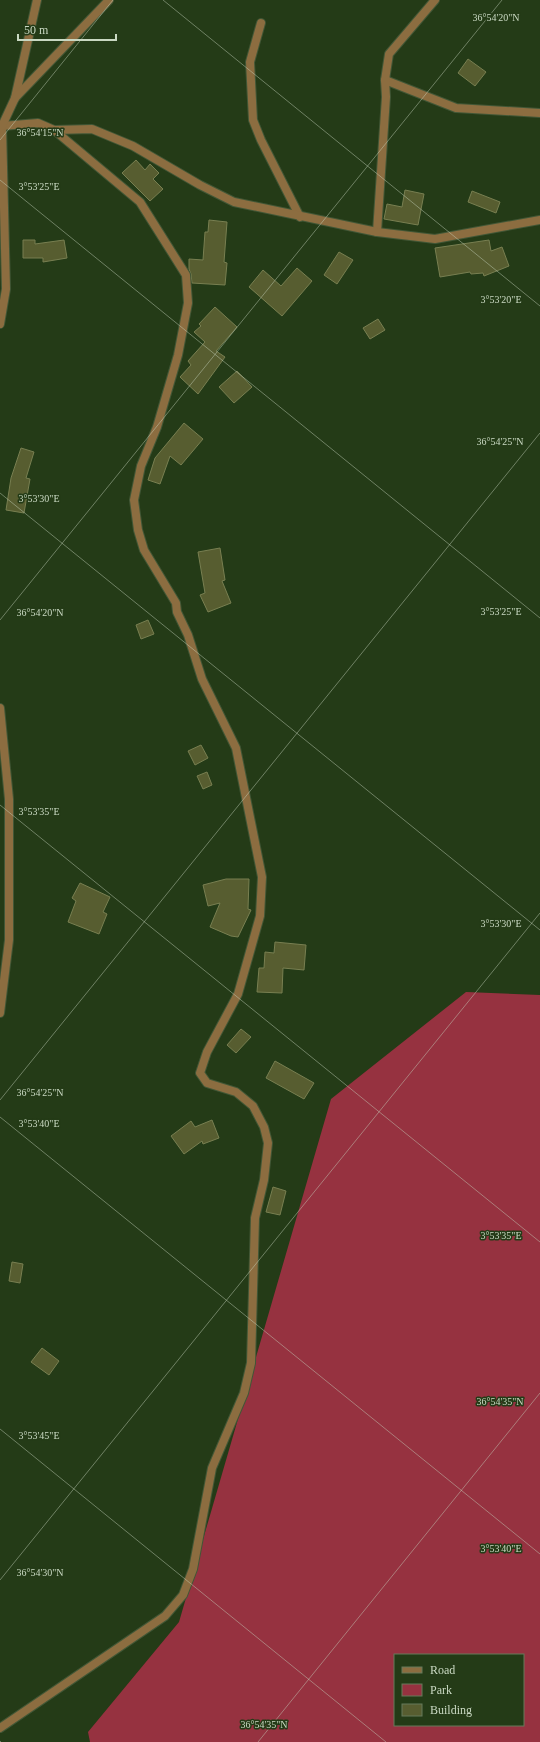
<svg xmlns="http://www.w3.org/2000/svg" width="540" height="1742" font-family="'Times New Roman',serif">
<style>
.green{fill:#963240;fill-rule:evenodd}
.building{fill:#575d30;stroke:#787f51}
.lines{fill:none;stroke-linecap:round;stroke-linejoin:round}
.minor-casing{stroke:#425736;stroke-width:10}
.tertiary-casing{stroke:#425736;stroke-width:10}
.minor{stroke:#8c6d40;stroke-width:8}
.tertiary{stroke:#8c6d40;stroke-width:8}
.ticks{fill:none;stroke:#c9d8c2;stroke-width:1;stroke-opacity:0.45}
.ticks-label{font-size:10px;text-anchor:middle;fill:#c9d8c2;stroke:#243b17;stroke-width:3;stroke-linejoin:round;paint-order:stroke}
</style>
<rect width="100%" height="100%" fill="#243b17"/>
<!-- green -->
<path class="green" d="M466 992 540 995V1742H90L88 1732 179 1622 331 1099ZM395 1655H523V1725H395Z"/>
<!-- building -->
<g class="building">
<polygon points="468,59 486,72 475,86 458,73"/>
<polygon points="136,160 145,170 150,164 159,173 153,179 163,189 150,201 122,173"/>
<polygon points="405,190 424,194 418,225 384,219 387,204 402,207"/>
<polygon points="472,191 500,202 496,213 468,202"/>
<polygon points="209,220 227,222 224,262 227,263 225,285 192,283 191,274 189,269 189,259 203,260 205,232 208,232"/>
<polygon points="23,240 35,240 35,244 64,240 67,258 43,262 43,258 23,258"/>
<polygon points="489,240 491,251 502,247 509,266 484,276 483,273 471,274 470,272 440,277 435,248"/>
<polygon points="339,252 353,260 337,284 324,275"/>
<polygon points="297,268 312,281 282,316 249,287 263,270 281,286"/>
<polygon points="215,307 237,327 216,351 225,357 198,394 180,377 191,365 188,361 205,342 194,332 201,326 199,324"/>
<polygon points="378,319 385,330 370,339 363,328"/>
<polygon points="237,371 252,387 234,403 219,387"/>
<polygon points="184,423 203,439 181,465 170,456 160,484 148,480 155,458"/>
<polygon points="21,448 34,452 26,478 30,479 24,513 6,510 11,478"/>
<polygon points="220,548 225,580 222,581 231,603 208,612 200,595 205,593 198,552"/>
<polygon points="148,620 154,634 141,639 136,625"/>
<polygon points="201,745 208,758 195,765 188,751"/>
<polygon points="207,772 212,785 203,789 197,776"/>
<polygon points="226,879 249,879 248,909 251,910 238,937 231,936 210,927 220,903 208,906 203,885"/>
<polygon points="80,883 110,897 103,912 107,914 99,934 68,922 76,901 72,898"/>
<polygon points="275,942 306,945 304,970 283,968 282,993 257,992 259,968 264,968 265,952 274,953"/>
<polygon points="241,1029 251,1037 236,1053 227,1045"/>
<polygon points="275,1061 314,1083 304,1099 266,1078"/>
<polygon points="212,1120 219,1138 203,1144 202,1141 184,1154 171,1136 191,1121 195,1127"/>
<polygon points="273,1187 286,1191 280,1215 266,1212"/>
<polygon points="12,1262 23,1264 20,1283 9,1281"/>
<polygon points="42,1348 59,1361 49,1375 31,1362"/>
</g>
<g class="lines">
<defs>
<g id="minor">
<polyline points="261,23 250,62 253,120 261,140 300,217"/>
<polyline points="385,80 456,108 540,113"/>
<polyline points="15,98 37,0"/>
<polyline points="377,232 386,97 385,80 389,54 435,0"/>
<polyline points="0,324 6,289 2,126 38,123 54,130 92,129 133,146 200,185 234,202 377,232 435,239 540,220"/>
<polyline points="0,708 9,799 9,940 0,1013"/>
<polyline points="0,1728 165,1616 183,1595 193,1569 212,1468 244,1393 251,1363 255,1218 264,1180 268,1143 264,1127 253,1106 236,1092 207,1083 200,1073 207,1052 238,994 260,916 262,877 236,748 202,679 188,635 177,612 176,603 144,550 138,530 134,500 141,466 157,427 178,355 188,303 186,275 140,202 54,130"/>
</g>
<polyline id="tertiary" points="0,126 2,126 15,98 109,0"/>
</defs>
<!-- minor casing -->
<use href="#minor" class="minor-casing"/>
<!-- tertiary casing -->
<use href="#tertiary" class="tertiary-casing"/>
<!-- minor -->
<use href="#minor" class="minor"/>
<!-- tertiary -->
<use href="#tertiary" class="tertiary"/>
</g>
<!-- ticks -->
<path class="ticks" d="M163 0 540 306M0 140 113 0M0 180 540 618M0 493 540 930M0 620 502 0M0 805 540 1242M0 1100 540 433M0 1117 540 1554M0 1429 386 1742M0 1580 540 913M0 1741 1 1742M258 1742 540 1393"/>
<g class="ticks-label">
<text x="496" y="21">36°54'20"N</text>
<text x="40" y="136">36°54'15"N</text>
<text x="39" y="190">3°53'25"E</text>
<text x="501" y="303">3°53'20"E</text>
<text x="500" y="445">36°54'25"N</text>
<text x="39" y="502">3°53'30"E</text>
<text x="501" y="615">3°53'25"E</text>
<text x="40" y="616">36°54'20"N</text>
<text x="39" y="815">3°53'35"E</text>
<text x="501" y="927">3°53'30"E</text>
<text x="40" y="1096">36°54'25"N</text>
<text x="39" y="1127">3°53'40"E</text>
<text x="501" y="1239">3°53'35"E</text>
<text x="500" y="1405">36°54'35"N</text>
<text x="39" y="1439">3°53'45"E</text>
<text x="501" y="1552">3°53'40"E</text>
<text x="40" y="1576">36°54'30"N</text>
<text x="264" y="1728">36°54'35"N</text>
</g>
<!-- legend -->
<rect x="394" y="1654" width="130" height="72" fill="#243b17" stroke="#667a5b"/>
<rect x="402" y="1667" width="20" height="6" fill="#8c6d40" stroke="#667a5b"/>
<text x="430" y="1674" font-size="12" fill="#c9d8c2">Road</text>
<rect x="402" y="1684" width="20" height="12" fill="#963240" stroke="#667a5b"/>
<text x="430" y="1694" font-size="12" fill="#c9d8c2">Park</text>
<rect x="402" y="1704" width="20" height="12" fill="#575d30" stroke="#667a5b"/>
<text x="430" y="1714" font-size="12" fill="#c9d8c2">Building</text>
<!-- scale -->
<path d="M18 34v6h98v-6" fill="none" stroke="#c9d8c2" stroke-width="2"/>
<text x="24" y="34" font-size="12" fill="#c9d8c2" stroke="#243b17" stroke-width="3" paint-order="stroke">50 m</text>
</svg>
